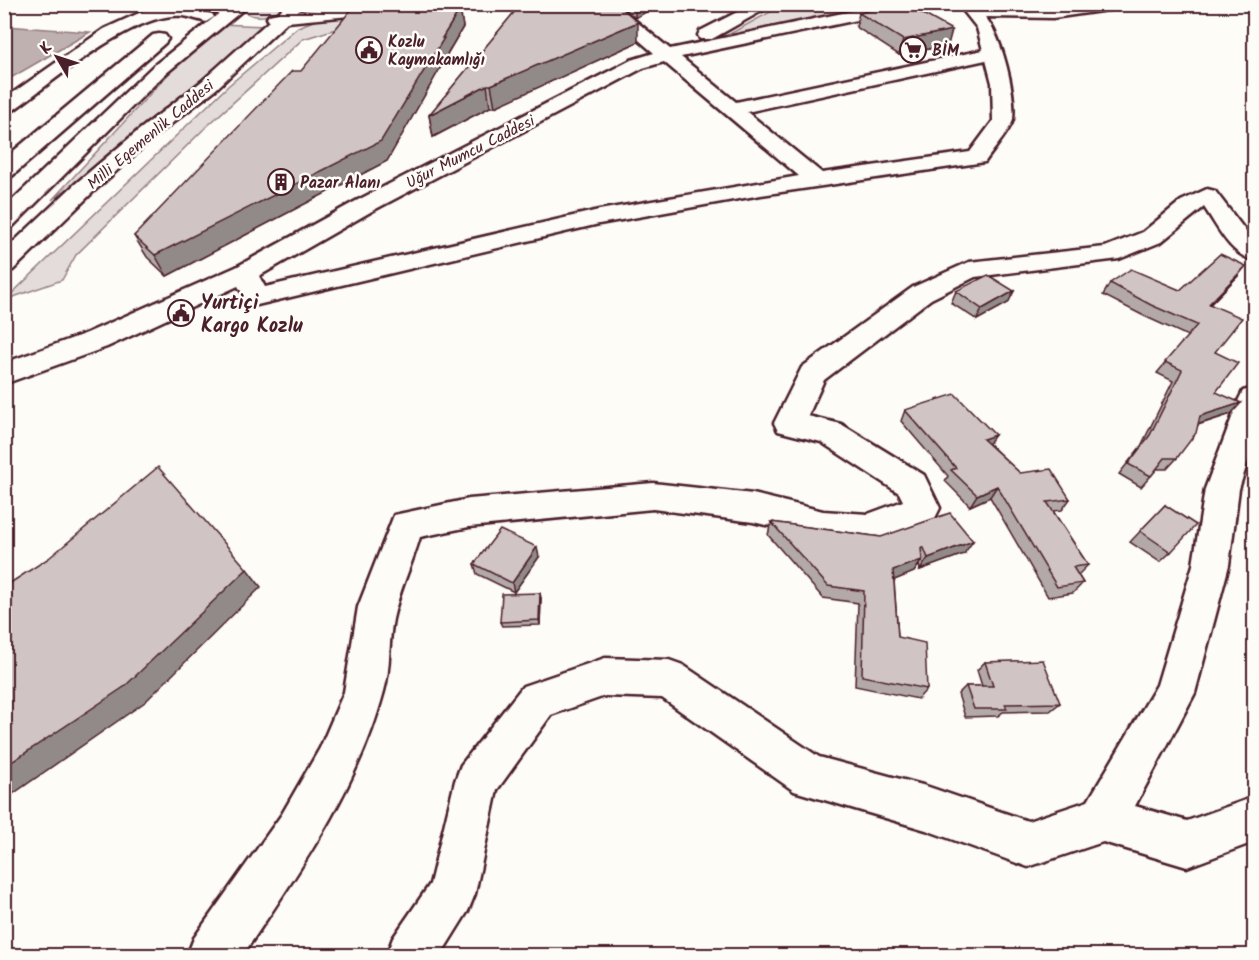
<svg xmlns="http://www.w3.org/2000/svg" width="1259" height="960" font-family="Kalam,sans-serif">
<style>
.green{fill:#e3dcda;stroke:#967e82;stroke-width:1.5}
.water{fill:#c0b1b1;stroke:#91777b;stroke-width:1.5}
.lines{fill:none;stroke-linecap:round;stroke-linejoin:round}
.minor-casing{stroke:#4a1f2b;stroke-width:5}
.highway-casing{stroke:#4a1f2b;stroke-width:5}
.minor{fill:#fdfcf7;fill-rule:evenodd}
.highway{fill:#fdfcf7;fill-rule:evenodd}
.wall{fill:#b3a9a9;stroke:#4a1f2b;stroke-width:1.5}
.shaded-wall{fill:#928a89;stroke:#4a1f2b;stroke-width:1.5}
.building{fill:#d0c5c4;stroke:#4a1f2b;stroke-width:1.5}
.labels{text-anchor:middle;stroke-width:5;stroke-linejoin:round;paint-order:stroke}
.far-poi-label{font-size:16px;font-weight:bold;fill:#4a1f2b;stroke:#fdfcf7;text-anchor:start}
.far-street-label{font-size:16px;fill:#4a1f2b;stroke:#fdfcf7}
.poi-label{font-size:20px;font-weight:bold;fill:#4a1f2b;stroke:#fdfcf7;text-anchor:start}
</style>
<rect width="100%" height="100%" fill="#fdfcf7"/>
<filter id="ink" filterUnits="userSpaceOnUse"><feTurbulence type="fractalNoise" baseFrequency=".0167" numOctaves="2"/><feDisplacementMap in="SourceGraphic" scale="12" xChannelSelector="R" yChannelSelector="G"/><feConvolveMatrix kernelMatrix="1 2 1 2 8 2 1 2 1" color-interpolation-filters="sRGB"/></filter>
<g filter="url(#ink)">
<!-- green -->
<g class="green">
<path d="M282 4 281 10C271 16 254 20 244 11L253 5Z"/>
<polygon points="785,4 882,4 882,5 726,36"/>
<polygon points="437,5 448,6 446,10 349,25 303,39 204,129 76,255 62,280 5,300 229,85 298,27 326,16 355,11"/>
<polygon points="221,24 265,26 102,162 52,200 185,56"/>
</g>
<!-- water -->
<polygon class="water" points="4,26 5,26 90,32 9,79 5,79"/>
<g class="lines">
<defs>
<g id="minor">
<path d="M159 4H181L179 7 212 14 214 17 206 22C199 20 191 17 183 16 133 11 52 83 11 112L4 114V99L104 29Z"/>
<path d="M597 4H615L670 49 862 9 870 14 862 19 681 57 736 102 983 50 977 28 958 4H975L977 7 1053 8 1078 4H1123L1115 9 1053 18 985 17C1002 36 1016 94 1013 119 1012 129 991 152 985 162L761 195 599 224 257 305 248 303 238 286 107 347 4 384V363L87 333 236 267 356 201 631 60 654 53ZM986 60 992 83 993 121 970 152 822 173 747 112ZM664 62 799 176 599 210 265 287 259 276 372 211 643 68Z"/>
<polygon points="753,4 774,4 712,39 700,39 698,35 700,31"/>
<polygon points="159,34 165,35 168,39 165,43 12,176 4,177 4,159 153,35"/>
<path d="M1207 189 1215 191 1254 242V260C1231 256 1217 226 1204 207L1161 242 1119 259 975 277 931 299 824 380 808 416 841 424 924 475 940 508 935 518 869 542 823 539 753 522 653 509 469 527 420 537C412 564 399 591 393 619 388 643 391 668 384 691 358 789 298 873 242 956H187L194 938 282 814 320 748 344 692 358 607 394 515 469 499 653 483 753 494 823 511 868 514 903 501 899 493 821 442 778 431 774 423 802 367 913 287 969 262 1105 247 1143 232 1181 201Z"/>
<polygon points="1254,388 1254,442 1239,489 1229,565 1195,693 1135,806 1187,821 1254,797 1254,842 1187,867 1103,842 1028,867 926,830 794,791 662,698 605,696 551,715 497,790 475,894 468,911 440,956 386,956 393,938 430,884 455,781 461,765 523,686 605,658 669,660 683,665 819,757 926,786 1028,821 1088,801 1157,685 1193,565 1205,489 1239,399 1243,391"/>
</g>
<g id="highway">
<polygon points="231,4 250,4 164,75 12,227 4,229 4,208 152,67"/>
<polygon points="287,4 305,4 299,11 367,4 431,4 423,9 287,22 216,89 153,138 91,194 13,270 4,272 4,251 75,184 139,130 202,81 269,21 267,18 269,15 278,13"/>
</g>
</defs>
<!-- minor casing -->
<use href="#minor" class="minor-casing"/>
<!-- highway casing -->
<use href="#highway" class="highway-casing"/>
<!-- minor -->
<use href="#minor" class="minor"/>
<!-- highway -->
<use href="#highway" class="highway"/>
</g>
<!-- wall -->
<g class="wall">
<polygon points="521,4 638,42 495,107 490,107 433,137 429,115"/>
<polygon points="619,4 660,4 635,18"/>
<polygon points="460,9 463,27 447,54 447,56 387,161 167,276 147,257 134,236"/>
<polygon points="859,13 948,45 899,55 856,27"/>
<polygon points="1237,277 1210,304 1215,352 1216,392 1231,414 1198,425 1177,458 1167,469 1157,469 1141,487 1119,474 1141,446 1173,381 1157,373 1188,336 1144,316 1103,295 1110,283 1180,290"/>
<polygon points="956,291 1014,291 1008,303 977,320 951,303"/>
<polygon points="905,410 989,444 1020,473 1070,499 1062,510 1053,511 1088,565 1078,575 1083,583 1073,593 1048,597 990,497 970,506 945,481 948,476 901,421"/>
<polygon points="1165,505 1171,552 1160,562 1130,542"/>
<polygon points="771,522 881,537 964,554 920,570 919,565 914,572 894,580 898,637 927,689 918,699 855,686 858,603 823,598 768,535"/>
<polygon points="539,557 514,592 477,574 474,564"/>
<polygon points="541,598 540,625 502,626 500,622"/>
<polygon points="985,662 1060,703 1050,711 1003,712 998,716 965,717 958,694 966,686 982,686 977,670"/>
</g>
<!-- shaded-wall -->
<g class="shaded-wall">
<polygon points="635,4 660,4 635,18"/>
<polygon points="460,9 463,27 447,54 447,56 387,161 167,276 155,255 442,38"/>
<polygon points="638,22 638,42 495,107 491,85"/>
<polygon points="952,30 948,45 899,55 903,40"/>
<polygon points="487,85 490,107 433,137 429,115"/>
<polygon points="1246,266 1237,277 1200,315 1209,304"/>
<polygon points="1014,291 1008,303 977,320 982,309"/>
<polygon points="1241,403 1231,414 1190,427 1200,416"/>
<polygon points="995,435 988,445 983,439"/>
<polygon points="997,486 990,497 970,506 977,495"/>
<polygon points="973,541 964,554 920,570 928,558"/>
<polygon points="537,547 539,557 514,592 512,583"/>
<polygon points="922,560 914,572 887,583 893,570"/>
<polygon points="247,569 261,587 145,702 4,800 4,767"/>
<polygon points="540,593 541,598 540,625 539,620"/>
</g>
<!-- building -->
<g class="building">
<polygon points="521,4 617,4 638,22 491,85 487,85 429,115"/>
<polygon points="895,4 905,4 952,30 903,40 859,13"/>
<polygon points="355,5 460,9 442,38 444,38 381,141 155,255 134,236 292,71 301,71"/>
<polygon points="1220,254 1246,266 1209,304 1242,318 1215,352 1238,363 1216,392 1241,403 1200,416 1196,433 1177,458 1165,458 1151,476 1128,464 1150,435 1182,370 1165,362 1197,325 1151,305 1110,283 1131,269 1180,290"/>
<polygon points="988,275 1014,291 982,309 956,291"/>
<polygon points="955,394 995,435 983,439 1020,473 1051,469 1070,499 1047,502 1088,565 1073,567 1083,583 1057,587 997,486 977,495 951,470 956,468 905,410"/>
<polygon points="158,467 247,569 124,687 4,767 4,587 49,558"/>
<polygon points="1165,505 1196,525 1171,552 1140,531"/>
<polygon points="950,513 973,541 928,558 924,548 921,548 922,560 893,570 898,637 925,643 927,689 862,676 864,591 828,586 771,522 881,537"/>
<polygon points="500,530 537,547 512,583 474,564"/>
<polygon points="540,593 539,620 500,622 502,594"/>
<polygon points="1043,660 1060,703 1005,704 1007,709 974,709 966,686 993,686 985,662"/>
</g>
</g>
<!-- icons -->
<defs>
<symbol id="civic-ring" viewBox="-11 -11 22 22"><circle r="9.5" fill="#fdfcf7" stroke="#4a1f2b" stroke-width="1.5"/><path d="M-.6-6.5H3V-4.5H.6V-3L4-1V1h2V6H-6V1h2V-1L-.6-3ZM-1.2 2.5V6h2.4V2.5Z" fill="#4a1f2b"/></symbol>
<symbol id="supermarket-ring" viewBox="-11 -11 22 22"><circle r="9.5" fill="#fdfcf7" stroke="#4a1f2b" stroke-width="1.5"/><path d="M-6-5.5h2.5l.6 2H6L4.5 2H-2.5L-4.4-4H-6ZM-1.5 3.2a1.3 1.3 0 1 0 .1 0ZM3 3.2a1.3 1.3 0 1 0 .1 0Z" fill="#4a1f2b"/></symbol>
<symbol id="building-ring" viewBox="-11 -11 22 22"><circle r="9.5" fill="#fdfcf7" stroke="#4a1f2b" stroke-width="1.5"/><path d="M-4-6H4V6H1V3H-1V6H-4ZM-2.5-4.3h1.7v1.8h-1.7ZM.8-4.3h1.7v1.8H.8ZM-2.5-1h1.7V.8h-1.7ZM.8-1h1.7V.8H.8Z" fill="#4a1f2b"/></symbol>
</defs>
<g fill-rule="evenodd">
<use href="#civic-ring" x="354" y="35" width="30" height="30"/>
<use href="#supermarket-ring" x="898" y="35" width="30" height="30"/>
<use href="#building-ring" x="266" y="167" width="30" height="30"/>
<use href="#civic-ring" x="166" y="298" width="30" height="30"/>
</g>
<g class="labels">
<!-- far-poi labels -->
<g class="far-poi-label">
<text x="388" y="47">Kozlu<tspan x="388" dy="18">Kaymakamlığı</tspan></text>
<text x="932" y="56">BİM</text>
<text x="300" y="188">Pazar Alanı</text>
</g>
<!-- far-street labels -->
<g class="far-street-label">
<text transform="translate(150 134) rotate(-40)" y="6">Milli Egemenlik Caddesi</text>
<text transform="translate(470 151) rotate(-27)" y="6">Uğur Mumcu Caddesi</text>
</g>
<!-- poi labels -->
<g class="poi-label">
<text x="201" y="309">Yurtiçi<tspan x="201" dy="23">Kargo Kozlu</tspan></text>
</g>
</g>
<!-- margin -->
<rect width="1259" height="960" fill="none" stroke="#fdfcf7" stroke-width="24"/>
<rect x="12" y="12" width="1235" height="936" fill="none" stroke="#4a1f2b" stroke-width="2" filter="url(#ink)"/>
<!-- north arrow -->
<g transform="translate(57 57) rotate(309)" stroke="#fdfcf7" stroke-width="4.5" paint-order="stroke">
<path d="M0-4.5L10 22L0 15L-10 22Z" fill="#4a1f2b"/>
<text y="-9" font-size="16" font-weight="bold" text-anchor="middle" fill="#4a1f2b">K</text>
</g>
</svg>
